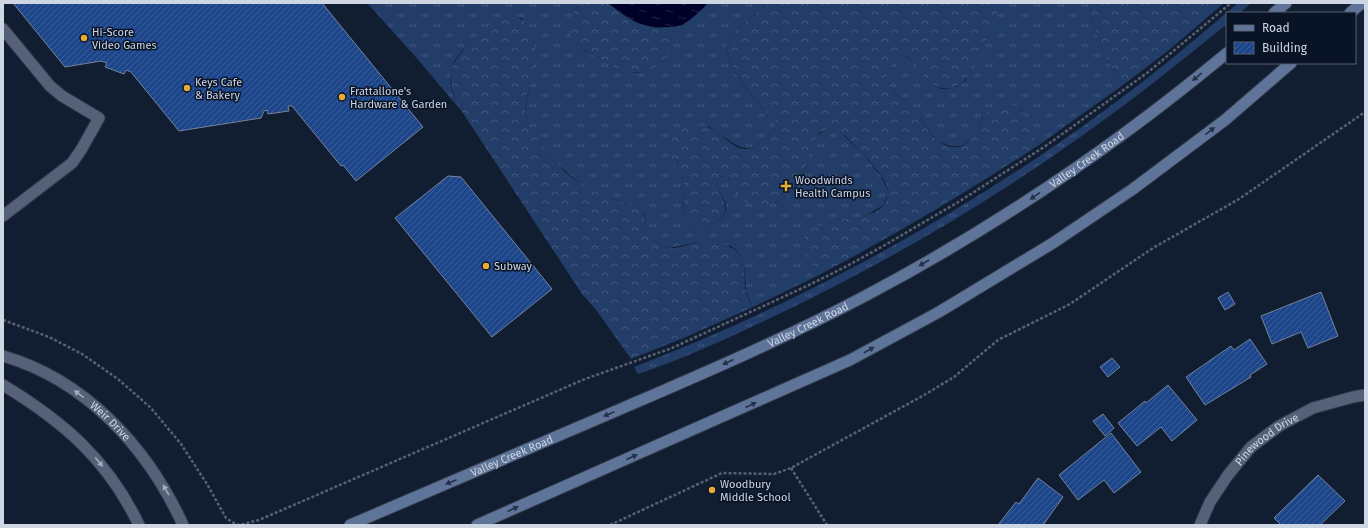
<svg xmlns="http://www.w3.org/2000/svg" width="1368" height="528" font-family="'Fira Sans',sans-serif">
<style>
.grass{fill:url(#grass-tufts)}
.forest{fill:url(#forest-crowns)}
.water{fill:url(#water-ripples)}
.building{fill:url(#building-hatch);stroke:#75839c}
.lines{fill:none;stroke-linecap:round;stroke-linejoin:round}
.service-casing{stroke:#323848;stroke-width:13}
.minor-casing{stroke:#323848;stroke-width:13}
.tertiary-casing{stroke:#323848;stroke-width:13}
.secondary-casing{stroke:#323848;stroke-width:13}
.path{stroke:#576172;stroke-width:2.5;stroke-dasharray:3 2;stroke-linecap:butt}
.service{stroke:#546178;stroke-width:11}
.minor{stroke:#546178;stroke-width:11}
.tertiary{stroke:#546178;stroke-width:11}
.secondary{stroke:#5e7498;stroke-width:11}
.oneway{fill:#233048}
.oneway2{fill:#a3adbe}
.poi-dot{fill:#e7ac36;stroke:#091326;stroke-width:1.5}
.labels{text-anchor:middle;stroke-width:3;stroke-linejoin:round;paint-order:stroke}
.poi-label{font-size:11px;fill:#ced6e3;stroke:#091326;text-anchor:start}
.street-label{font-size:11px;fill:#ced6e3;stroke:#091326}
</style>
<defs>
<pattern id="grass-tufts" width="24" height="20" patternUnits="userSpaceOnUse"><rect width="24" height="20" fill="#233d69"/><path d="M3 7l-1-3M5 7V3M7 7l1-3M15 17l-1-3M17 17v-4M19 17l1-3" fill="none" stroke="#42587e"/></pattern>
<pattern id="forest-crowns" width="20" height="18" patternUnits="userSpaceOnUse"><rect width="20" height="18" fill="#233d69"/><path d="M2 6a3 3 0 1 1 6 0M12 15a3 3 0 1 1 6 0" fill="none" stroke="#42587e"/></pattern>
<pattern id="water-ripples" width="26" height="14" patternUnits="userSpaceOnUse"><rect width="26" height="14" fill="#000028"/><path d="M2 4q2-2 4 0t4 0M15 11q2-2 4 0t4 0" fill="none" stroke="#242447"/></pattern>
<pattern id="building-hatch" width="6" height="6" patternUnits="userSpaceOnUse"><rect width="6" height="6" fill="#1d4589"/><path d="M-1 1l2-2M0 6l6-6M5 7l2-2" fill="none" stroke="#3d5f9a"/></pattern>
</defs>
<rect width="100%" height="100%" fill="#111d30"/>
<!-- grass -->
<g class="grass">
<path d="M367 3H580L573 12 569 26 571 34 578 45 585 51 604 61 634 73 643 72 652 69 670 49 671 27C687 24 697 14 708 3H768C756 14 738 25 730 39 716 62 761 105 775 121V129C746 164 738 144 708 126L670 156C674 165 683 173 684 183 685 196 680 211 690 222 698 232 723 223 726 211 729 200 715 191 717 179 731 169 734 190 739 198L776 202 785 197 795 188 802 178 813 141 816 136 828 129 838 130 863 154 880 175 888 189V195L883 205 869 214 860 217 838 220 815 228 805 248 819 275 753 307 746 292 745 271 741 256 736 250 731 246 696 242 670 248 659 244 650 238 647 233 645 215 637 207 602 195 582 185 558 165 544 149 529 127 526 114V103L536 55 522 18C516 17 512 15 506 17 501 18 496 24 491 27 475 39 454 51 451 73 448 88 456 102 464 114L414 55Z"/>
<path d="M999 3H1089L1096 32 1105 56 1123 85 1039 145 1021 109 982 118C975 134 966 153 945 144 942 143 939 142 937 140 927 130 921 116 911 106 902 97 890 93 887 79 886 67 895 59 904 56 930 65 926 107 966 80L999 7Z"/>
<path d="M1238 3H1251L1240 13H1227V24C1179 63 1130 102 1079 138 987 203 889 261 787 310 739 333 689 357 638 374L634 367C803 302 962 215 1108 108 1153 75 1196 39 1238 3Z"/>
</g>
<!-- forest -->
<g class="forest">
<path d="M580 3H608L630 19 656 28 671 27C671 34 672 42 670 49 665 68 643 76 625 71 617 69 608 63 600 59 587 52 571 44 569 28 568 18 575 10 580 3Z"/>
<path d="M768 3H999V7L996 16C990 31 976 70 965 80 956 88 943 92 932 84 921 76 918 61 905 56 888 61 881 79 894 92 899 98 907 101 913 107 924 121 933 145 952 147 980 151 975 102 1008 103 1012 104 1018 106 1021 110 1029 120 1033 134 1039 145 967 192 895 235 819 275 814 265 798 244 806 234 809 230 815 228 819 226 826 224 832 221 839 220 855 216 877 218 886 201 887 198 889 193 888 189 886 178 867 158 859 150 850 141 842 129 828 129L819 133 813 141C807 163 803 185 782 199 776 202 768 205 761 205 754 205 747 204 741 199 734 194 734 185 729 178L722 176 717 179C716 192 728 200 725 213 721 220 712 226 703 226 676 227 687 195 683 180 680 166 658 155 674 137 687 122 704 122 720 134 726 139 734 147 742 149 755 151 768 138 775 129V121C761 105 716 61 730 39 738 25 756 14 768 3Z"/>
<polygon points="1089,3 1224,3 1169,50 1123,85 1105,56 1096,32"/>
<path d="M514 16C526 20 529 25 533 37 534 43 536 49 536 55 537 75 523 94 526 114 527 125 533 133 539 141 567 183 592 192 637 207 653 218 638 232 659 244 662 245 667 248 670 248 678 249 687 244 694 243 708 240 734 243 741 257 747 268 743 281 746 293 748 298 750 302 753 307L686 337 631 359 597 311 582 294 459 107C454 97 450 86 451 74 452 55 487 23 505 17 508 16 511 16 514 16Z"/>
</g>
<!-- water -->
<path class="water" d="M608 3H708C700 11 692 19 682 25 676 27 669 27 663 27 638 28 627 17 608 3Z"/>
<!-- building -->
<g class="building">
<polygon points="13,3 322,3 423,127 356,181 343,165 341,166 292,106 288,106 289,111 268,114 267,110 264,111 261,118 179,131 131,72 126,70 124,74 105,67 107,63 101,61 65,67"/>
<polygon points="448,176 461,177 552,289 492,337 395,218"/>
<polygon points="1228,292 1235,304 1225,310 1218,298"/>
<polygon points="1321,292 1338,336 1308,348 1301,332 1272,344 1261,316"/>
<polygon points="1250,339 1267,364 1250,375 1251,377 1205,405 1186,377 1231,346 1234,350"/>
<polygon points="1112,358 1120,367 1108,377 1100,367"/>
<polygon points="1168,385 1197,420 1172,441 1161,427 1137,446 1118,423 1145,401 1146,403"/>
<polygon points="1103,414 1114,428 1105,436 1093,421"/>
<polygon points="1111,433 1141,472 1114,493 1104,480 1078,500 1059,475"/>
<polygon points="1318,475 1345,501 1320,525 1281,525 1274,518"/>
<polygon points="1038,478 1063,497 1043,525 998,525 1016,502 1019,504"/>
</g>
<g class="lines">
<defs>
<polyline id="service" points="3,29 50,86 62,96 99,118 81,150 72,163 3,216"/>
<g id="minor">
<path id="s1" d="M1200 525 1210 502 1228 475 1251 447 1279 426 1313 408 1353 397 1365 395"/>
</g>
<g id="tertiary">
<path id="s2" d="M3 356C86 380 148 448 183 525"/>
<path d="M3 385C64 422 108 460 139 525"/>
</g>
<g id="secondary">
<polyline points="1274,13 1286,3"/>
<polyline points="1350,13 1362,3"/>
<path id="s3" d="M350 525C441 486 532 447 623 408 704 373 786 338 865 296 994 228 1115 146 1227 53"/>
<polyline points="477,525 850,360 939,312 1053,243 1133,189 1225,120 1291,63"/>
</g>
</defs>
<!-- service casing -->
<use href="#service" class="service-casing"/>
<!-- minor casing -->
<use href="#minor" class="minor-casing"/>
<!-- tertiary casing -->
<use href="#tertiary" class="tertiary-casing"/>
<!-- secondary casing -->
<use href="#secondary" class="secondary-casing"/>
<!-- path -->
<g class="path">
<polyline points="3,320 49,337 82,354 118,379 151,408 181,444 207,484 226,518 232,522 239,525 259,520 585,379 672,348 807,286 847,266 885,245 960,201 1047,145 1147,73 1231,3"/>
<polyline points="791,468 827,525"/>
<polyline points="610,525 722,473 774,474 791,468 926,394 954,377 998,340 1070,304 1153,248 1239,199 1365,112"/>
</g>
<!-- service -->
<use href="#service" class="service"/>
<!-- minor -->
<use href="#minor" class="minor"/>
<!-- tertiary -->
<use href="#tertiary" class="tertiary"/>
<!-- secondary -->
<use href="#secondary" class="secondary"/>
</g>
<!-- one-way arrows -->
<defs><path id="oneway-solid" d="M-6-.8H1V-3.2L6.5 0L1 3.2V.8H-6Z"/></defs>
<g class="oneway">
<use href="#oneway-solid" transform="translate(1197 77) rotate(141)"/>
<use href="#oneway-solid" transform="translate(1210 131) rotate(-37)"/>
<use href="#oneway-solid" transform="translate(1035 196) rotate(146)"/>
<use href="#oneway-solid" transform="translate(924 263) rotate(150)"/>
<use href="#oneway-solid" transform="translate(869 350) rotate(-29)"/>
<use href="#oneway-solid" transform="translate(728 362) rotate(156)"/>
<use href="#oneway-solid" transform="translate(751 405) rotate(-24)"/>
<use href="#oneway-solid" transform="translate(609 414) rotate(157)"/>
<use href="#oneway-solid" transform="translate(632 457) rotate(-24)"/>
<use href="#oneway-solid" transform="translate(451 482) rotate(157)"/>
<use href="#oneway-solid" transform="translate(513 509) rotate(-24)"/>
</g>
<g class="oneway2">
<use href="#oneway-solid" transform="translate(79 394) rotate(-144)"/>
<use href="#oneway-solid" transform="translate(99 462) rotate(50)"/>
<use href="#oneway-solid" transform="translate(166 490) rotate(-120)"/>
</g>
<!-- markers -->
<g class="poi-dot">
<circle cx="84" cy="38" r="4"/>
<circle cx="187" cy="88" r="4"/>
<circle cx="342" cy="97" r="4"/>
<path d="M784 180h4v4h4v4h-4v4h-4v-4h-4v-4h4z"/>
<circle cx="486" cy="266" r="4"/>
<circle cx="712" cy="490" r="4"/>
</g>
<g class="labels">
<!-- poi labels -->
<g class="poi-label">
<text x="92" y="36">Hi-Score<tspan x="92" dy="13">Video Games</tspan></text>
<text x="195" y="86">Keys Cafe<tspan x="195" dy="13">&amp; Bakery</tspan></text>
<text x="350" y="95">Frattallone's<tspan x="350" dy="13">Hardware &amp; Garden</tspan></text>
<text x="795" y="184">Woodwinds<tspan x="795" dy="13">Health Campus</tspan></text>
<text x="494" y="270">Subway</text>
<text x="720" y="488">Woodbury<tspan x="720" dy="13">Middle School</tspan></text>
</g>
<!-- street labels -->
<g class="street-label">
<text dy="4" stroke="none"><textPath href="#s3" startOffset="824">Valley Creek Road</textPath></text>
<text dy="4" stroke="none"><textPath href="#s3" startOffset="500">Valley Creek Road</textPath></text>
<text dy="4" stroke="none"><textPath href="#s2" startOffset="127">Weir Drive</textPath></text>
<text dy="4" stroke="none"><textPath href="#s1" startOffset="111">Pinewood Drive</textPath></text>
<text dy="4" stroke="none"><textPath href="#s3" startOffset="176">Valley Creek Road</textPath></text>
</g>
</g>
<!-- border -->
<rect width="1368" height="528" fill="none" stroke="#ced6e3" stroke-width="8"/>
<!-- legend -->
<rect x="1226" y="12" width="130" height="52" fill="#091326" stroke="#586172"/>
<rect x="1234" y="25" width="20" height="6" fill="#5e7498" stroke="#586172"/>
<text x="1262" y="32" font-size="12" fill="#ced6e3">Road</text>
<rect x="1234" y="42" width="20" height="12" fill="url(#building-hatch)" stroke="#586172"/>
<text x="1262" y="52" font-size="12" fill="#ced6e3">Building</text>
</svg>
